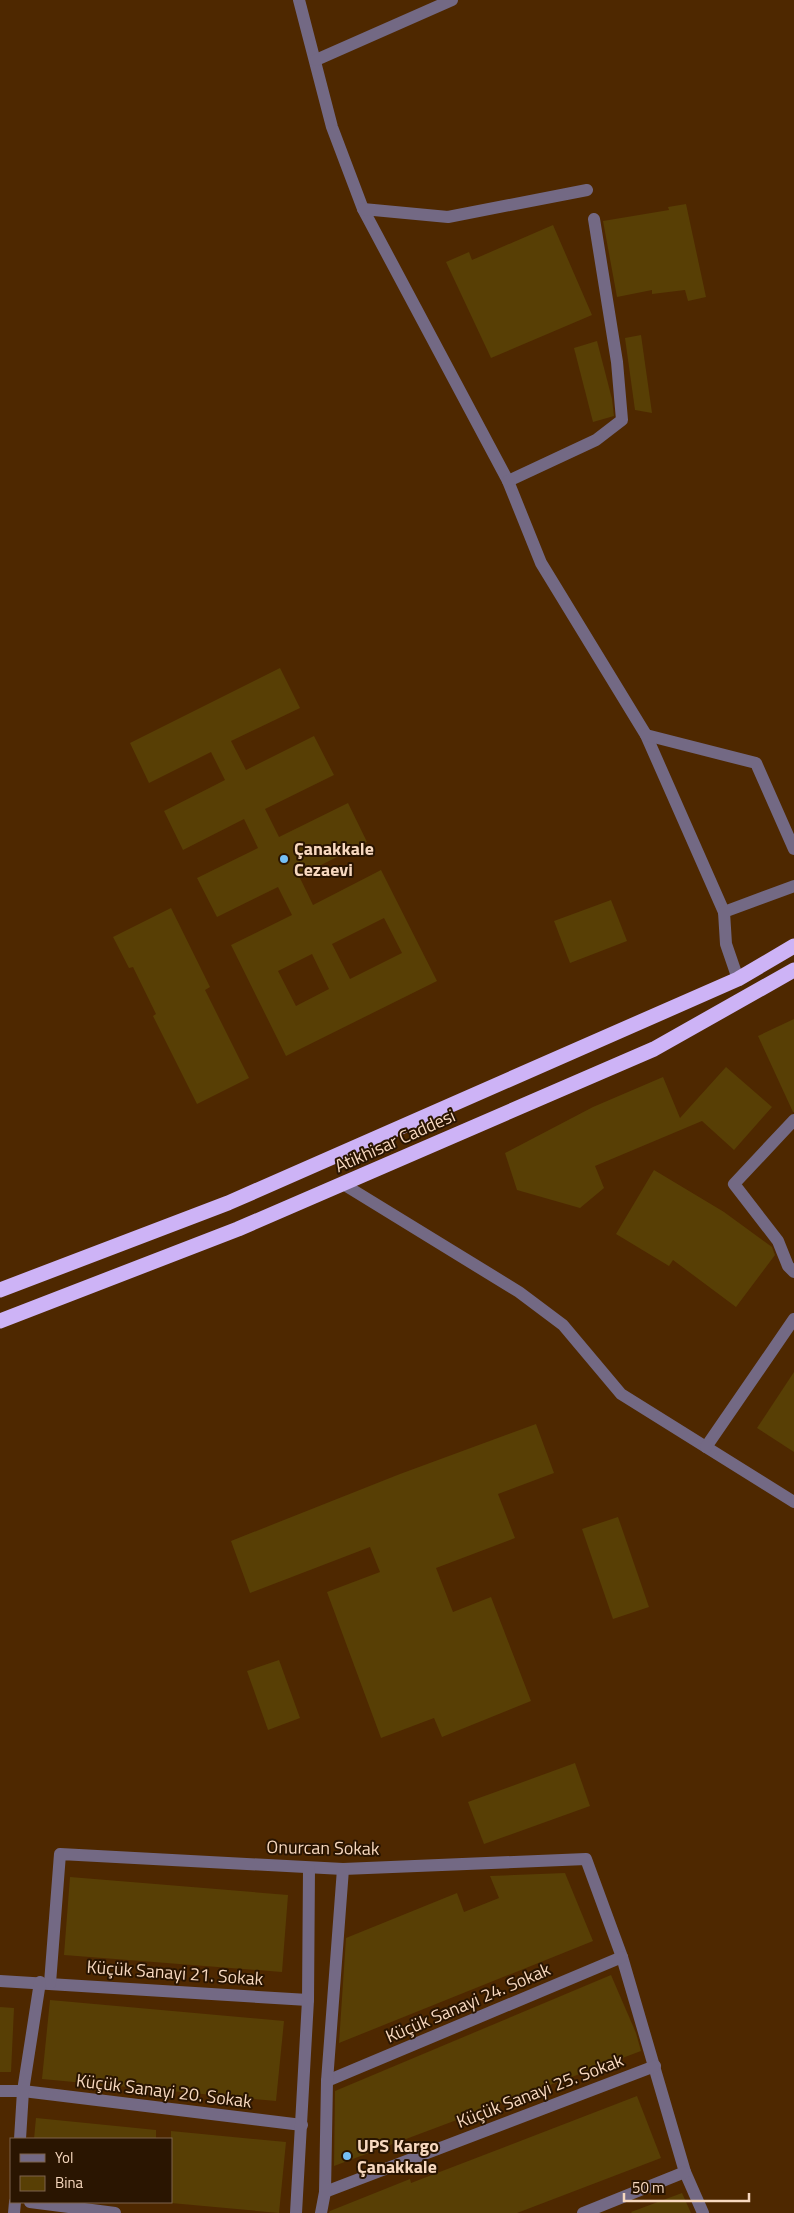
<svg xmlns="http://www.w3.org/2000/svg" width="794" height="2213" font-family="'Titillium Web',sans-serif">
<style>
.building{fill:#583f05;fill-rule:evenodd}
.lines{fill:none;stroke-linecap:round;stroke-linejoin:round}
.minor{stroke:#736984;stroke-width:12}
.highway{stroke:#cdb3f6;stroke-width:15}
.poi-dot{fill:#75c0f6;stroke:#2a1501;stroke-width:2}
.labels{text-anchor:middle;stroke-width:4;stroke-linejoin:round;paint-order:stroke}
.poi-label{font-size:18px;font-weight:bold;fill:#f7d8bf;stroke:#2a1501;text-anchor:start}
.street-label{font-size:18px;fill:#f7d8bf;stroke:#2a1501}
</style>
<rect width="100%" height="100%" fill="#4e2800"/>
<!-- building -->
<g class="building">
<polygon points="686,204 706,297 688,301 685,290 652,294 652,290 617,297 603,221 669,210 668,207"/>
<polygon points="553,225 592,315 491,358 446,262 469,252 472,260"/>
<polygon points="641,335 652,413 635,410 625,338"/>
<polygon points="597,341 612,399 614,416 593,422 574,348"/>
<path d="M280 668 300 708 231 741 246 770 314 736 334 775 265 809 279 837 348 803 367 842 299 876 313 905 381 870 437 981 286 1056 231 945 292 915 278 887 217 917 197 878 258 848 244 819 183 850 164 811 225 780 211 752 149 783 130 743ZM384 918 402 953 350 979 332 944ZM312 954 329 989 296 1006 278 971Z"/>
<polygon points="611,900 627,941 570,963 554,921"/>
<polygon points="171,908 210,987 205,990 249,1078 197,1104 153,1016 156,1014 133,967 129,968 113,937"/>
<polygon points="794,1019 794,1112 793,1112 758,1036"/>
<polygon points="726,1067 772,1107 734,1150 702,1121 595,1166 604,1188 580,1208 517,1190 505,1153 593,1107 663,1077 680,1118"/>
<polygon points="654,1170 724,1212 772,1247 775,1255 736,1307 673,1260 669,1266 616,1234"/>
<polygon points="794,1372 794,1452 757,1428"/>
<polygon points="536,1424 554,1473 498,1494 515,1538 436,1568 453,1612 491,1597 531,1701 442,1737 434,1718 381,1738 327,1592 380,1572 370,1547 250,1593 231,1541 400,1474"/>
<polygon points="618,1517 649,1607 613,1619 582,1529"/>
<polygon points="279,1660 300,1718 268,1730 247,1671"/>
<polygon points="575,1763 590,1806 484,1844 468,1802"/>
<polygon points="565,1873 593,1941 339,2043 346,1938 457,1893 464,1912 499,1898 490,1876"/>
<polygon points="70,1877 288,1895 282,1972 64,1955"/>
<polygon points="611,1975 636,2033 641,2051 334,2166 335,2091"/>
<polygon points="50,2000 284,2021 276,2101 42,2079"/>
<polygon points="0,2007 14,2008 11,2072 0,2072"/>
<polygon points="637,2096 661,2158 517,2213 329,2213 330,2211 410,2179 411,2183"/>
<polygon points="36,2118 156,2130 156,2139 34,2139"/>
<polygon points="171,2131 286,2142 279,2213 171,2203"/>
<polygon points="682,2193 691,2213 632,2213 631,2212"/>
</g>
<g class="lines">
<!-- minor -->
<g class="minor">
<polyline points="299,0 332,127 363,209 508,481 541,563 646,735 724,912"/>
<polyline points="316,60 452,0"/>
<polyline points="363,209 448,217 587,190"/>
<polyline points="508,481 596,440 622,420 617,362 594,219"/>
<polyline points="646,735 756,763 794,849"/>
<polyline points="738,979 726,944 724,912 794,886"/>
<polyline points="794,1120 734,1184 778,1241 788,1266 794,1272"/>
<polyline points="343,1184 519,1292 563,1325 621,1394 794,1502"/>
<polyline points="706,1447 794,1319"/>
<polyline points="0,1981 308,2000"/>
<polyline points="50,1983 60,1854 343,1869 586,1859 622,1957 685,2172 703,2213"/>
<polyline points="327,2081 622,1957"/>
<polyline points="0,2091 23,2091 302,2125"/>
<polyline points="20,2139 23,2091 40,1982"/>
<polyline points="325,2192 655,2066"/>
<polyline points="30,2202 115,2213"/>
<polyline points="14,2213 15,2202"/>
<polyline points="296,2213 308,2000 309,1868"/>
<polyline points="321,2213 325,2192 327,2081 343,1869"/>
<polyline points="583,2213 685,2172"/>
</g>
<!-- highway -->
<g class="highway">
<polyline points="0,1290 228,1203 738,979 794,946"/>
<polyline points="0,1321 238,1229 654,1049 794,970"/>
</g>
</g>
<!-- markers -->
<g class="poi-dot">
<circle cx="284" cy="859" r="5"/>
<circle cx="347" cy="2156" r="5"/>
</g>
<g class="labels">
<!-- poi labels -->
<g class="poi-label">
<text x="294" y="855">Çanakkale<tspan x="294" dy="21">Cezaevi</tspan></text>
<text x="357" y="2152">UPS Kargo<tspan x="357" dy="21">Çanakkale</tspan></text>
</g>
<!-- street labels -->
<g class="street-label">
<text transform="translate(395 1141) rotate(-24)" y="6">Atikhisar Caddesi</text>
<text transform="translate(323 1848) rotate(1)" y="6">Onurcan Sokak</text>
<text transform="translate(175 1973) rotate(4)" y="6">Küçük Sanayi 21. Sokak</text>
<text transform="translate(468 2003) rotate(-23)" y="6">Küçük Sanayi 24. Sokak</text>
<text transform="translate(164 2091) rotate(7)" y="6">Küçük Sanayi 20. Sokak</text>
<text transform="translate(540 2091) rotate(-21)" y="6">Küçük Sanayi 25. Sokak</text>
</g>
</g>
<!-- legend -->
<rect x="10" y="2138" width="162" height="65" fill="#2a1501" stroke="#7c634d"/>
<rect x="20" y="2154" width="25" height="8" fill="#736984" stroke="#7c634d"/>
<text x="55" y="2163" font-size="15" fill="#f7d8bf">Yol</text>
<rect x="20" y="2176" width="25" height="15" fill="#583f05" stroke="#7c634d"/>
<text x="55" y="2188" font-size="15" fill="#f7d8bf">Bina</text>
<!-- scale -->
<path d="M624 2193v8h125v-8" fill="none" stroke="#f7d8bf" stroke-width="2.5"/>
<text x="632" y="2193" font-size="15" fill="#f7d8bf" stroke="#2a1501" stroke-width="4" paint-order="stroke">50 m</text>
</svg>
